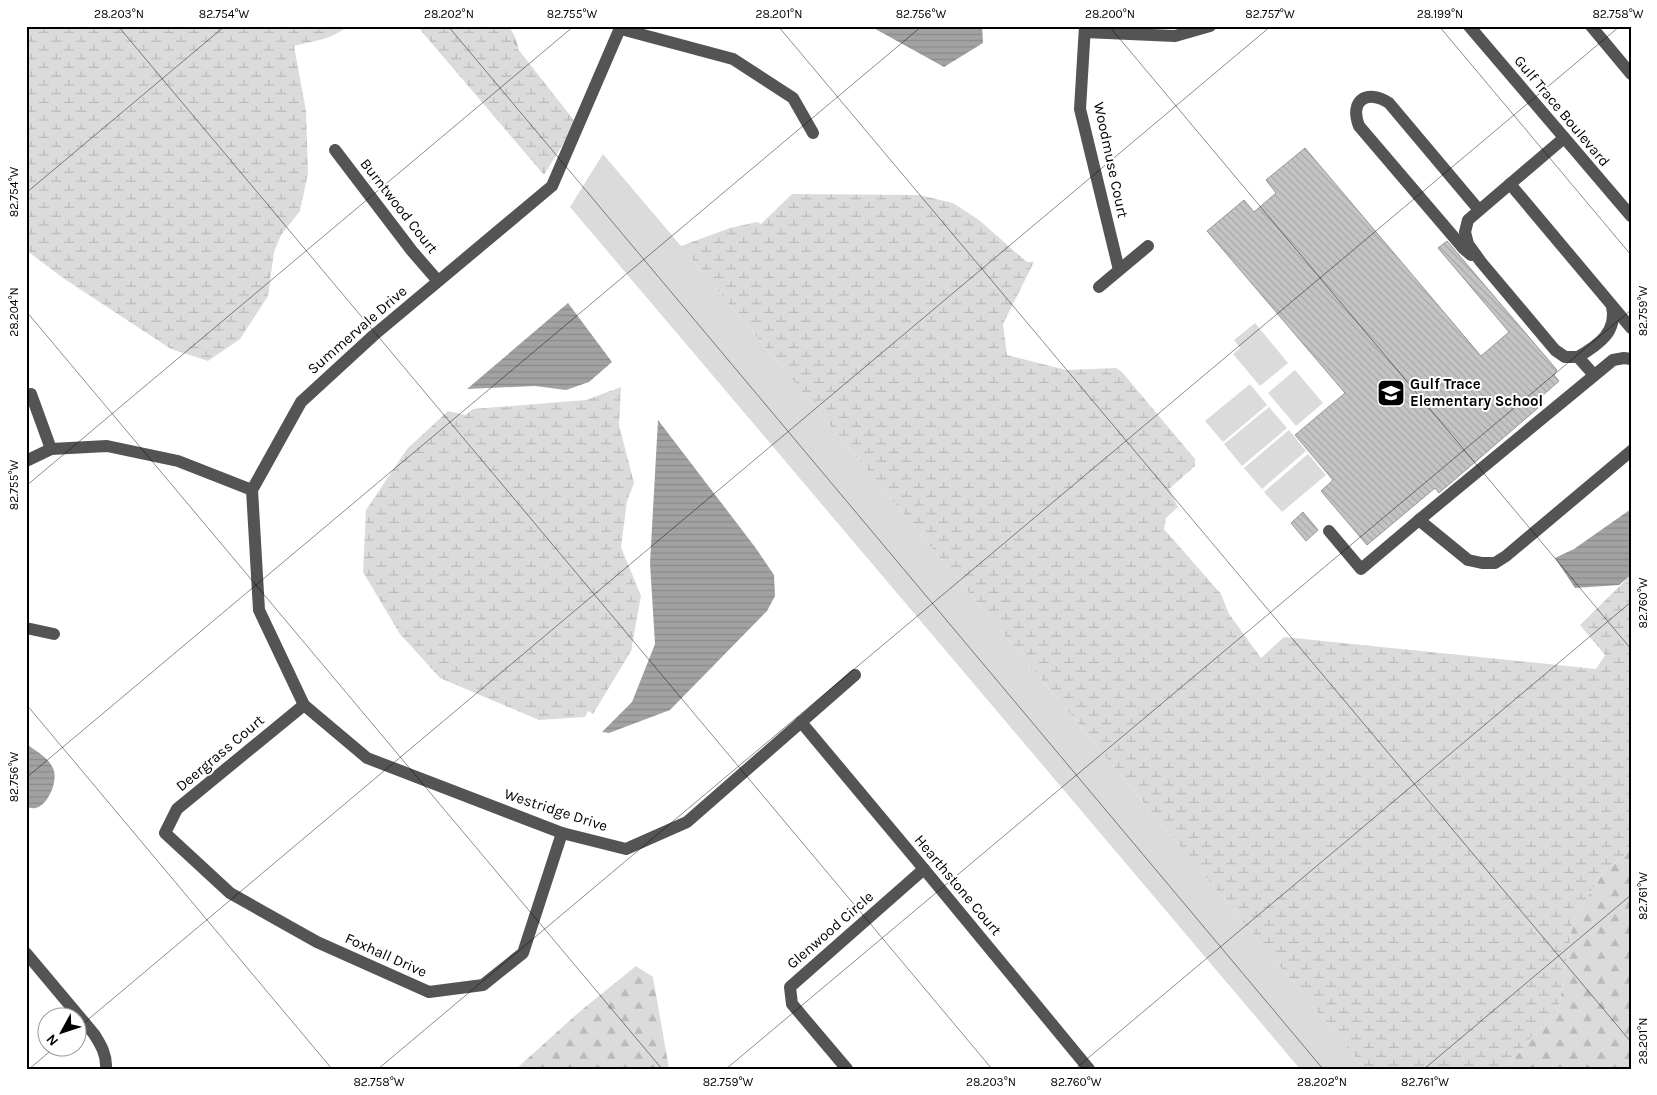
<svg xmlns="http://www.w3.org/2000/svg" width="1657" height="1095" font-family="Karla,sans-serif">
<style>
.green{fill:#dbdbdb}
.forest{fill:url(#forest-firs)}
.wetland{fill:url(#wetland-marsh)}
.water{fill:url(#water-rules)}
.building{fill:url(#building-back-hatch);stroke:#989898}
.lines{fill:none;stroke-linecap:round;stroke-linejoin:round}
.minor{stroke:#545454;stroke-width:12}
.ticks{fill:none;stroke:#000;stroke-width:1;stroke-opacity:0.45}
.labels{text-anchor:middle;stroke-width:4;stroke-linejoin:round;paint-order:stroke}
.street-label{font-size:15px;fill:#000;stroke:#fff}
.poi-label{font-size:15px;font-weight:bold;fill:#000;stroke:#fff;text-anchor:start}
.neatline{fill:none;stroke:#000;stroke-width:2}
.ticks-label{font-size:12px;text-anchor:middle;fill:#000}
</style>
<defs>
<pattern id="forest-firs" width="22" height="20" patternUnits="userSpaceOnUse" patternTransform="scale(1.25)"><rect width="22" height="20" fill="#dbdbdb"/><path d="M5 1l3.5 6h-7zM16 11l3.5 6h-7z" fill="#bababa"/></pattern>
<pattern id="wetland-marsh" width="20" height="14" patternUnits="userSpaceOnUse" patternTransform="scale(1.25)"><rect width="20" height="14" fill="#dbdbdb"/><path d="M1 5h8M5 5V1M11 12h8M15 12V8" fill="none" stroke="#bababa"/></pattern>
<pattern id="water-rules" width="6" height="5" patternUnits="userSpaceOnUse" patternTransform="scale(1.25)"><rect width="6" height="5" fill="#a2a2a2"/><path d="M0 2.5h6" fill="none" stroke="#8a8a8a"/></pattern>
<pattern id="building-back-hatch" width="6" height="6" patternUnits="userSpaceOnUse" patternTransform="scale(1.25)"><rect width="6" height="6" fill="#c4c4c4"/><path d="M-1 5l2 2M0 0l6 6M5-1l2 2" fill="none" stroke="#a7a7a7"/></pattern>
</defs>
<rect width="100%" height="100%" fill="#fff"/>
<!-- green -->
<g class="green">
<polygon points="603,154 681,246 1365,1069 1300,1069 570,207"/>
<polygon points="1255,323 1288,363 1260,386 1233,354 1240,348 1234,340"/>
<polygon points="1295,370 1323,403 1296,426 1268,393"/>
<polygon points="1250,384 1267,405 1223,442 1205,421"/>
<polygon points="1269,407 1287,428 1242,466 1224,444"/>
<polygon points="1289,430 1306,451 1262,489 1244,468"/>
<polygon points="1308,454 1326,475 1282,512 1264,492"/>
</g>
<!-- forest -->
<g class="forest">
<polygon points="500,26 509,26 515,37 519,50"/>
<polygon points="1631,850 1631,1069 1503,1069 1514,1059 1533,1035 1558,1013 1573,921 1603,872"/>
<polygon points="636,966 653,977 669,1069 516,1069 578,1013"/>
</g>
<!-- wetland -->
<g class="wetland">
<path d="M26 26H347C333 40 312 41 294 46L306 111 308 173 300 211 281 235 274 252 268 296 240 339 208 361 171 349 63 278 26 250Z"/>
<polygon points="417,26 500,26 576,123 544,175"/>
<polygon points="792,194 919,195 953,203 979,220 1027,262 1034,262 1003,324 1007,355 1066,370 1116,368 1122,372 1195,459 1195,466 1169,489 1178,507 1166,518 1164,529 1221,594 1229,614 1261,658 1284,637 1596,669 1605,655 1580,625 1631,575 1631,850 1603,872 1573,921 1558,1013 1533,1035 1514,1059 1503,1069 1365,1069 681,246 730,228 757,222 761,224"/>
<polygon points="621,387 619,425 634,483 627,501 621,547 641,596 631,651 593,714 588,711 585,717 539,720 440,678 400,634 363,572 366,510 407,449 448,411 465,415 473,409 586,400"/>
</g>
<!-- water -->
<g class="water">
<polygon points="870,26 982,26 983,43 944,67"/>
<polygon points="568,303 612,362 589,382 566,390 535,386 467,389"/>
<polygon points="658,420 755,547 774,575 775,596 767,611 670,710 609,733 602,732 632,702 655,644 650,563"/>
<polygon points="1631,509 1631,575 1619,585 1575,588 1555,558 1574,549"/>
<path d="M26 744C36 751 50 758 54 771 58 785 43 817 26 806Z"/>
</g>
<!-- building -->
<g class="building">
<polygon points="1305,148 1481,356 1509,332 1438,248 1447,241 1557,370 1554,375 1559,381 1534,403 1538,408 1439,493 1435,488 1367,545 1321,491 1333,480 1295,435 1345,393 1207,231 1244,200 1254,212 1276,193 1266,180"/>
<polygon points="1303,512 1318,530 1306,541 1291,523"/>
</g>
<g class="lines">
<!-- minor -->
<g class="minor">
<polyline points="621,26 552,186 374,335 301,402 252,490 259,610 304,705 367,758 562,833 626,849 687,822 855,675"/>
<polyline points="1085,26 1080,109 1119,270"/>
<polyline points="1469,26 1631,216"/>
<polyline points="1591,26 1631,74"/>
<polyline points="621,29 733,59 793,98 813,133"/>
<polyline points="1085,32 1175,36 1210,26"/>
<polyline points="335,150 412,251 438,281"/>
<polyline points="1510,184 1564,138"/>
<path d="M1471 255 1464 249 1359 126C1349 100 1367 89 1389 103L1479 210"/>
<polyline points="1099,287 1148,246"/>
<path d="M1578 357C1598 345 1618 332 1612 306"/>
<polyline points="1631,359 1624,358 1613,360 1419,520 1468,560 1482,563 1495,563 1506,556 1631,451"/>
<polyline points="1594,375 1578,357 1565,357 1555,350 1481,262 1468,244 1465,232 1468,220 1510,184 1631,328"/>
<polyline points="31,394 51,449"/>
<polyline points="26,461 51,449 107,446 178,461 252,490"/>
<polyline points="1329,531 1361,569 1419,520"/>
<polyline points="26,628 54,634"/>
<polyline points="304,705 177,809 165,833 230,893 317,942 429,992 483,985 523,953 562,833"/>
<polyline points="801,722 924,869 1089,1069"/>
<path d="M26 953 94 1034C101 1045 107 1055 106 1069"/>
<polyline points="847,1069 792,1004 790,987 924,869"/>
</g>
</g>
<!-- ticks -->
<path class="ticks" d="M118 26 992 1069M448 26 1323 1069M778 26 1631 1042M1109 26 1631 649M1439 26 1631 255M26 193 225 26M26 311 662 1069M26 486 574 26M26 704 332 1069M26 778 922 26M78 1028 1271 26M29 1069 54 1048M378 1069 1620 26M726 1069 1631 310M1075 1069 1631 602M1424 1069 1631 895"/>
<!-- icons -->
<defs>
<symbol id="school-square" viewBox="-11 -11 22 22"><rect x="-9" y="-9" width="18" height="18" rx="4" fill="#000" stroke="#fff"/><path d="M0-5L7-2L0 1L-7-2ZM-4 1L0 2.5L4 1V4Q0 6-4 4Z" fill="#fff"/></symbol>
</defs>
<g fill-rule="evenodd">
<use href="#school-square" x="1375" y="377" width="32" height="32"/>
</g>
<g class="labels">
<!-- street labels -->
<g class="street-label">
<text transform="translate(1562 111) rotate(50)" y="5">Gulf Trace Boulevard</text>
<text transform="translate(1111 160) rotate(78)" y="5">Woodmuse Court</text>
<text transform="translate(399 206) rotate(52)" y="5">Burntwood Court</text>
<text transform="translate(357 330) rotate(-41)" y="5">Summervale Drive</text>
<text transform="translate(220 753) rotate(-40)" y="5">Deergrass Court</text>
<text transform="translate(556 810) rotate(18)" y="5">Westridge Drive</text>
<text transform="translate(958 885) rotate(50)" y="5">Hearthstone Court</text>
<text transform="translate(830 930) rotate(-41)" y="5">Glenwood Circle</text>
<text transform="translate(386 955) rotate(24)" y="5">Foxhall Drive</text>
</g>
<!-- poi labels -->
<g class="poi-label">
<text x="1410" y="389">Gulf Trace<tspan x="1410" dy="17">Elementary School</tspan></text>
</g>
</g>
<!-- border -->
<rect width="1657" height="1095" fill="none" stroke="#ffffff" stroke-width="55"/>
<!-- north arrow -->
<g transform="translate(62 1032) rotate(230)"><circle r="24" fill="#ffffff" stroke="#999999"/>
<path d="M0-4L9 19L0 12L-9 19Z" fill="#000000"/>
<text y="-8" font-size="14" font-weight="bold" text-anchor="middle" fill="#000000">N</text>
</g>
<rect x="28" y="28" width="1602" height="1040" class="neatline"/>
<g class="ticks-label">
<text x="119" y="18">28.203°N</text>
<text x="224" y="18">82.754°W</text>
<text x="449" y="18">28.202°N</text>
<text x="572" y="18">82.755°W</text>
<text x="779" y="18">28.201°N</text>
<text x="921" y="18">82.756°W</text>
<text x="1110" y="18">28.200°N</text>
<text x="1270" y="18">82.757°W</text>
<text x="1440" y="18">28.199°N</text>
<text x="1618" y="18">82.758°W</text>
<text transform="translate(14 192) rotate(-90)" y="4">82.754°W</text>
<text transform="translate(1643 311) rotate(-90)" y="4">82.759°W</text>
<text transform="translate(14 312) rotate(-90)" y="4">28.204°N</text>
<text transform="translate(14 485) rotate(-90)" y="4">82.755°W</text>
<text transform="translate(1643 603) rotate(-90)" y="4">82.760°W</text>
<text transform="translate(14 777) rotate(-90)" y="4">82.756°W</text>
<text transform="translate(1643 896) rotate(-90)" y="4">82.761°W</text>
<text transform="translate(1643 1041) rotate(-90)" y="4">28.201°N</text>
<text x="379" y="1086">82.758°W</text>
<text x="728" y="1086">82.759°W</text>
<text x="991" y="1086">28.203°N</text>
<text x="1076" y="1086">82.760°W</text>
<text x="1322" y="1086">28.202°N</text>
<text x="1425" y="1086">82.761°W</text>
</g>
</svg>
